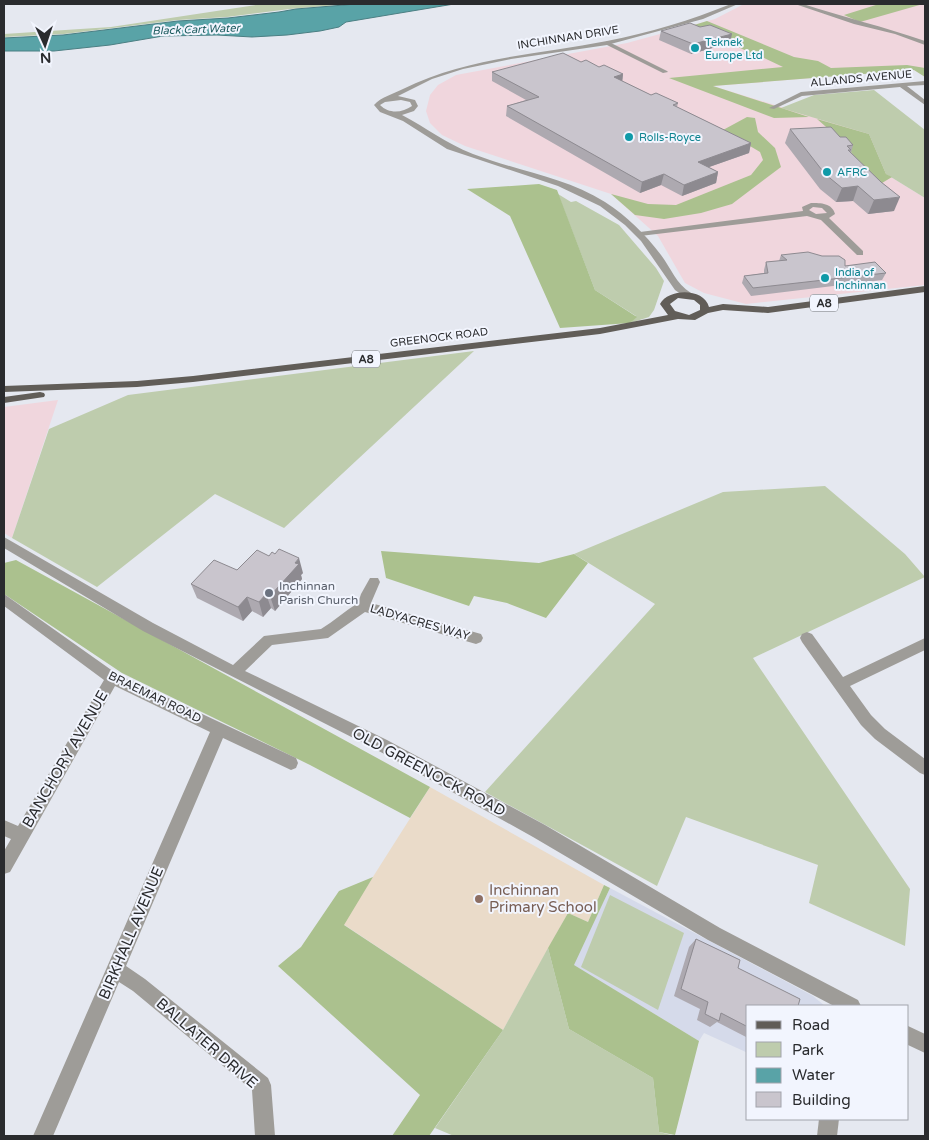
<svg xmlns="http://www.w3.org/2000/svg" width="929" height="1140" font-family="'Varela Round',sans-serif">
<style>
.built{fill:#d5daea}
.industrial{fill:#f0d6dd}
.education{fill:#eadbc9}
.green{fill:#beccad}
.forest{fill:#abc18e}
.water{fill:#59a3a7;stroke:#4b7f83}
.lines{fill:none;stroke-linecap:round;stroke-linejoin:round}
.minor{fill:#9e9c98;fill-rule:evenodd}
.tertiary{fill:#9e9c98;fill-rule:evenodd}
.primary{fill:#615d58;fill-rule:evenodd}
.wall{fill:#ada9b0}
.shaded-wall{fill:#8d8a90}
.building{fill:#c9c5cd;stroke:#8d8a90}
.culture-dot{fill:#0f9aa8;stroke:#f2f5fe;stroke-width:2}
.worship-dot{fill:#6b7280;stroke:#f2f5fe;stroke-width:2}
.education-dot{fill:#8d6e63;stroke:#f2f5fe;stroke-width:2}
.labels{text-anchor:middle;stroke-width:4;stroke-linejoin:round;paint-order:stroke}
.far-water-label{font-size:11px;font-style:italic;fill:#1b5a5d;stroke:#f2f5fe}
.far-street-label{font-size:11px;fill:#2a2b2e;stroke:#f2f5fe}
.far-culture-label{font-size:11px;fill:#0d838f;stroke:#f2f5fe;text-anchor:start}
.shield{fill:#f2f5fe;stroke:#66686c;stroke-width:1}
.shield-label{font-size:11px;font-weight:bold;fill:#2a2b2e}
.worship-label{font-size:12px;fill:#5b616d;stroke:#f2f5fe;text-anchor:start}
.street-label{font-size:12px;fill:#2a2b2e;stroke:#f2f5fe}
.near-street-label{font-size:15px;fill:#2a2b2e;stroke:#f2f5fe}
.near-education-label{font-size:15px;fill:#785e54;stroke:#f2f5fe;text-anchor:start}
</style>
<rect width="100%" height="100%" fill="#e5e8f0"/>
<!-- built -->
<polygon class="built" points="610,888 813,996 825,1006 748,1006 748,1053 704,1033 699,1041 573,965"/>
<!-- industrial -->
<g class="industrial">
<polygon points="744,4 925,4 925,77 914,70 713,86 869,134 886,174 925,198 925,285 746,304 704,293 685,283 658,236 611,194 465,146 442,135 430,123 426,111 430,95 438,85 456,75 627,43 715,19"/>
<polygon points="58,400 12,538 4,533 4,407"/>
</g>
<!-- education -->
<polygon class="education" points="430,787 604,885 588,922 568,913 503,1030 343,924"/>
<!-- green -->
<g class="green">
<polygon points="262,4 349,4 290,9 227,17 178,20 64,34 4,37 4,34 111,27"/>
<polygon points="874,90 925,130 925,198 886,174 869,134 781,108 814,95"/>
<polygon points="558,194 571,202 576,201 619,225 656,268 664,281 654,310 649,317 630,323 636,316 595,290"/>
<polygon points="474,351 284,528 215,494 97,587 12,538 49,429 128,395"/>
<polygon points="825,486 905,554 925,577 753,658 910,889 905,946 809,903 818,865 686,817 657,886 485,792 655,604 574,554 723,492"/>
<polygon points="610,895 684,933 658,1010 581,967"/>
<polygon points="548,948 569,1029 653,1078 659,1132 675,1136 454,1136 435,1128 503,1030"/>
</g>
<!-- forest -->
<g class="forest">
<polygon points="879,4 923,4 860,22 844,15"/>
<polygon points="707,21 794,57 818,61 831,68 907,65 925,68 925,77 914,70 713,86 809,117 774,118 669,78 783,67 762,57 738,55 749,52 691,26"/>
<polygon points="747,117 755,118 758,132 775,148 781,167 732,204 701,213 664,219 635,215 611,194 648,204 676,205 751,175 763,160 760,152 723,130"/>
<polygon points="817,119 869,134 886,174 892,177 882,183 873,179 841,140"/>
<polygon points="539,184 557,190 595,290 637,317 630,323 560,328 510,216 467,189"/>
<polygon points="381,551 539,563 574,554 588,563 546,618 507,603 474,596 469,606 386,578"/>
<polygon points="16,560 430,787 410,818 310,765 122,673 4,594 4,563"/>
<polygon points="373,877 344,925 503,1030 429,1136 392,1136 420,1095 278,966 301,947 339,891"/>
<polygon points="604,885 610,888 574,965 699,1041 675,1135 659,1132 653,1078 569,1029 548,948 568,913 588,922"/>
</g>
<!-- water -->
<polygon class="water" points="356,4 454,4 346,22 339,27 320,31 287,35 252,37 217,35 163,36 110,45 54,51 4,51 4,38 63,35 178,21 228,18 279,12 296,9"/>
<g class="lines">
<!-- minor -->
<g class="minor">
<path d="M795 4H803C843 17 885 27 925 41V45L895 34 854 24Z"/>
<polygon points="607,41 667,71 668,72 663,73 605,44"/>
<polygon points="925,81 925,85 907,86 925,100 925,105 900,87 802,96 774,109 769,108 801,92"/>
<path d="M811 203C821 203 832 203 835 214L829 218 863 251V255H857L821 220 807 216 640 236 636 234 640 232 803 211 802 207ZM813 207 822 208 827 213 816 214 809 210Z"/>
<path d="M4 537 153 623 233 665 264 636 321 629C334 621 345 611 358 603L361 594 370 578H378L380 582 371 603 481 634 483 638 481 642 476 644 365 612 328 638 272 645 245 671 387 740 545 825 720 928 858 1000 861 1006H834L708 940 533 837 377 750 143 631 4 548Z"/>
<polygon points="4,594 117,674 296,758 298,763 296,768 291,770 223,738 126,966 145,979 268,1078 271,1085 275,1136 255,1136 252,1090 133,991 119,982 53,1136 33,1136 210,732 115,686 10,872 4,874 4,851 11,839 4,836 4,820 18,826 104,680 4,606"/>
<polygon points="807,632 812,634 843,677 925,638 925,650 850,686 871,715 885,729 925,759 925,775 920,773 875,739 861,725 802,642 800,638 802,634"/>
<polygon points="908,1026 925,1034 925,1053 908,1045"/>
<polygon points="819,1119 839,1119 837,1136 817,1136"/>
</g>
<!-- tertiary -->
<path class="tertiary" d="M731 4H738L703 19 607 45 511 59 463 69 432 79 398 96 415 100 418 106 414 111 402 115C427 128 445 143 473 154 517 171 565 177 605 202 627 216 645 234 661 255 671 268 676 284 691 293V297H685L675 290 641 241 625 225 600 206 558 186 447 149 403 121 380 112 374 105C381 97 393 94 403 89 468 57 537 55 607 41 649 33 691 20 731 4ZM401 100 410 102 412 106C402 113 389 114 380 105L385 102Z"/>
<!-- primary -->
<g class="primary">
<path d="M925 286V292L768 313 723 310 708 313 695 320 678 319 600 334 193 382 137 387 4 392V386L137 381 193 376 600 328 668 315 660 304C669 288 704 288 709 307L723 304 768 307ZM678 298 694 300 700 305V310L689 315 675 311 670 304Z"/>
<polygon points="40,392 44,393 45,395 44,397 4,403 4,397"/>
</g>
</g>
<!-- wall -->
<g class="wall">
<polygon points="661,31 730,43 691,54 659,40"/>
<polygon points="581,62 623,74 622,81 651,95 678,103 677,107 751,143 749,153 709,167 718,172 716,183 682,196 661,185 640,193 506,116 507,106 526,100 492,81 492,72"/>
<polygon points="790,129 840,137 853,145 851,153 894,211 868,214 853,201 836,202 820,189 785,143"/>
<polygon points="781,255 845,266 886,273 882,280 751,296 742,283 744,276 764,273 764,270 766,262 779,261"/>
<polygon points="237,570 303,573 301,575 302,579 275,611 271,608 263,617 252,611 243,621 197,598 191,584"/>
<polygon points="696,939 738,968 748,1006 748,1038 717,1022 710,1027 697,1020 700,1009 674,996 689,947"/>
</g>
<!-- shaded-wall -->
<g class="shaded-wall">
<polygon points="732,34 730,43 691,54 693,44"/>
<polygon points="623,74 622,84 614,77"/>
<polygon points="751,143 749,153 695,172 698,162"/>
<polygon points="718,172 716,183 682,196 684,185"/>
<polygon points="664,174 661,185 640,193 642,182"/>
<polygon points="858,186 853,201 836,202 842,188"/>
<polygon points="900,197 894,211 868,214 874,200"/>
<polygon points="299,558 303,573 301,575 302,579 275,611 270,596"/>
<polygon points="266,594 271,608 263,617 259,602"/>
<polygon points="247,597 252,611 243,621 238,607"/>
</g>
<!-- building -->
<g class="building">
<polygon points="690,23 700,27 710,25 732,34 693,44 661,31"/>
<polygon points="563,53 581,62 586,60 599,67 604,65 623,74 614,77 651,95 656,93 678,103 673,105 751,143 698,162 718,172 684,185 664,174 642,182 507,106 539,97 492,72"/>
<polygon points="831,127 840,137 846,137 853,145 847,146 851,150 848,150 881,182 900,197 874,200 858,186 842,188 825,174 790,129"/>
<polygon points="808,252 822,256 839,256 845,260 845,266 875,262 886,273 753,288 744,276 768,273 766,262 787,260 781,255"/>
<polygon points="279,549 299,558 295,563 299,564 270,596 266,594 259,602 247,597 238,607 191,584 214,560 237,570 257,550 269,556 272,552 275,554"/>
<polygon points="696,939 740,960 738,968 800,999 798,1006 748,1006 748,1027 721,1013 719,1021 705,1014 708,1002 681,989"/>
</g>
<!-- markers -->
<g class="culture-dot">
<circle cx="695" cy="48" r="5"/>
<circle cx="629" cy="137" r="5"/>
<circle cx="827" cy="172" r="5"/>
<circle cx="825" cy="278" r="5"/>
</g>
<circle class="worship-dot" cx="269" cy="593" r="5"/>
<circle class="education-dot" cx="479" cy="899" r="5"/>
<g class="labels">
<!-- far-water labels -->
<g class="far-water-label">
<text transform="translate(196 29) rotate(-2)" y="4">Black Cart Water</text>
</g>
<!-- far-street labels -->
<g class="far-street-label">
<text transform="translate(568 37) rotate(-9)" y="4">INCHINNAN DRIVE</text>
<text transform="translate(861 78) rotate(-5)" y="4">ALLANDS AVENUE</text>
<text transform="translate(439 337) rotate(-7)" y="4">GREENOCK ROAD</text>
</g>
<!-- far-culture labels -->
<g class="far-culture-label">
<text x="705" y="46">Teknek<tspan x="705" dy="13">Europe Ltd</tspan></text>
<text x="639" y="141">Rolls-Royce</text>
<text x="837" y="176">AFRC</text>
<text x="835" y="276">India of<tspan x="835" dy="13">Inchinnan</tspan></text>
</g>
<!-- shield labels -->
<g class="shield">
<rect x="810" y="294.5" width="28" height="17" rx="4"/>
<rect x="352" y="350.5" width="28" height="17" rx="4"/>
</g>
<g class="shield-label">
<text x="824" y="307">A8</text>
<text x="366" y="363">A8</text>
</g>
<!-- worship labels -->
<g class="worship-label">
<text x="279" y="590">Inchinnan<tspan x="279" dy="14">Parish Church</tspan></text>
</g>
<!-- street labels -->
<g class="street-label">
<text transform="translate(420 622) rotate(16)" y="4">LADYACRES WAY</text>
<text transform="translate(155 697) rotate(26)" y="4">BRAEMAR ROAD</text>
</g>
<!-- near-street labels -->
<g class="near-street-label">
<text transform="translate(65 759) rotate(-60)" y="5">BANCHORY AVENUE</text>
<text transform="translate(429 772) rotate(28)" y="5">OLD GREENOCK ROAD</text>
<text transform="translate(131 933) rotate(-67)" y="5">BIRKHALL AVENUE</text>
<text transform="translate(207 1043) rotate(41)" y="5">BALLATER DRIVE</text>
</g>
<!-- near-education labels -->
<g class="near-education-label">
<text x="489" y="895">Inchinnan<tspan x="489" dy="17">Primary School</tspan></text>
</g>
</g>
<!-- border -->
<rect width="929" height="1140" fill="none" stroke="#2a2b2e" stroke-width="10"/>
<!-- legend -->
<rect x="746" y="1005" width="162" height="115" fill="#f2f5fe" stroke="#a2a4ab"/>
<rect x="756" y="1021" width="25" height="8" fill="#615d58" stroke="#a2a4ab"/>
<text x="792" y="1030" font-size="15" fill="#2a2b2e">Road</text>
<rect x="756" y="1042" width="25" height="15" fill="#beccad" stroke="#a2a4ab"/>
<text x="792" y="1055" font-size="15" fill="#2a2b2e">Park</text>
<rect x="756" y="1068" width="25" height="15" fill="#59a3a7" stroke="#a2a4ab"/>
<text x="792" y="1080" font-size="15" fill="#2a2b2e">Water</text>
<rect x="756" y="1092" width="25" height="15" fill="#c9c5cd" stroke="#a2a4ab"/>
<text x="792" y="1105" font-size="15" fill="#2a2b2e">Building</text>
<!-- north arrow -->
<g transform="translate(45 45) rotate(177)" stroke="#f2f5fe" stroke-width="4" paint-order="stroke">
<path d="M0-4L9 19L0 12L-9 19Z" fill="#2a2b2e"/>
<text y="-8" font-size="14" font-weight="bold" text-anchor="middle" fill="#2a2b2e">N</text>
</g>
</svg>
